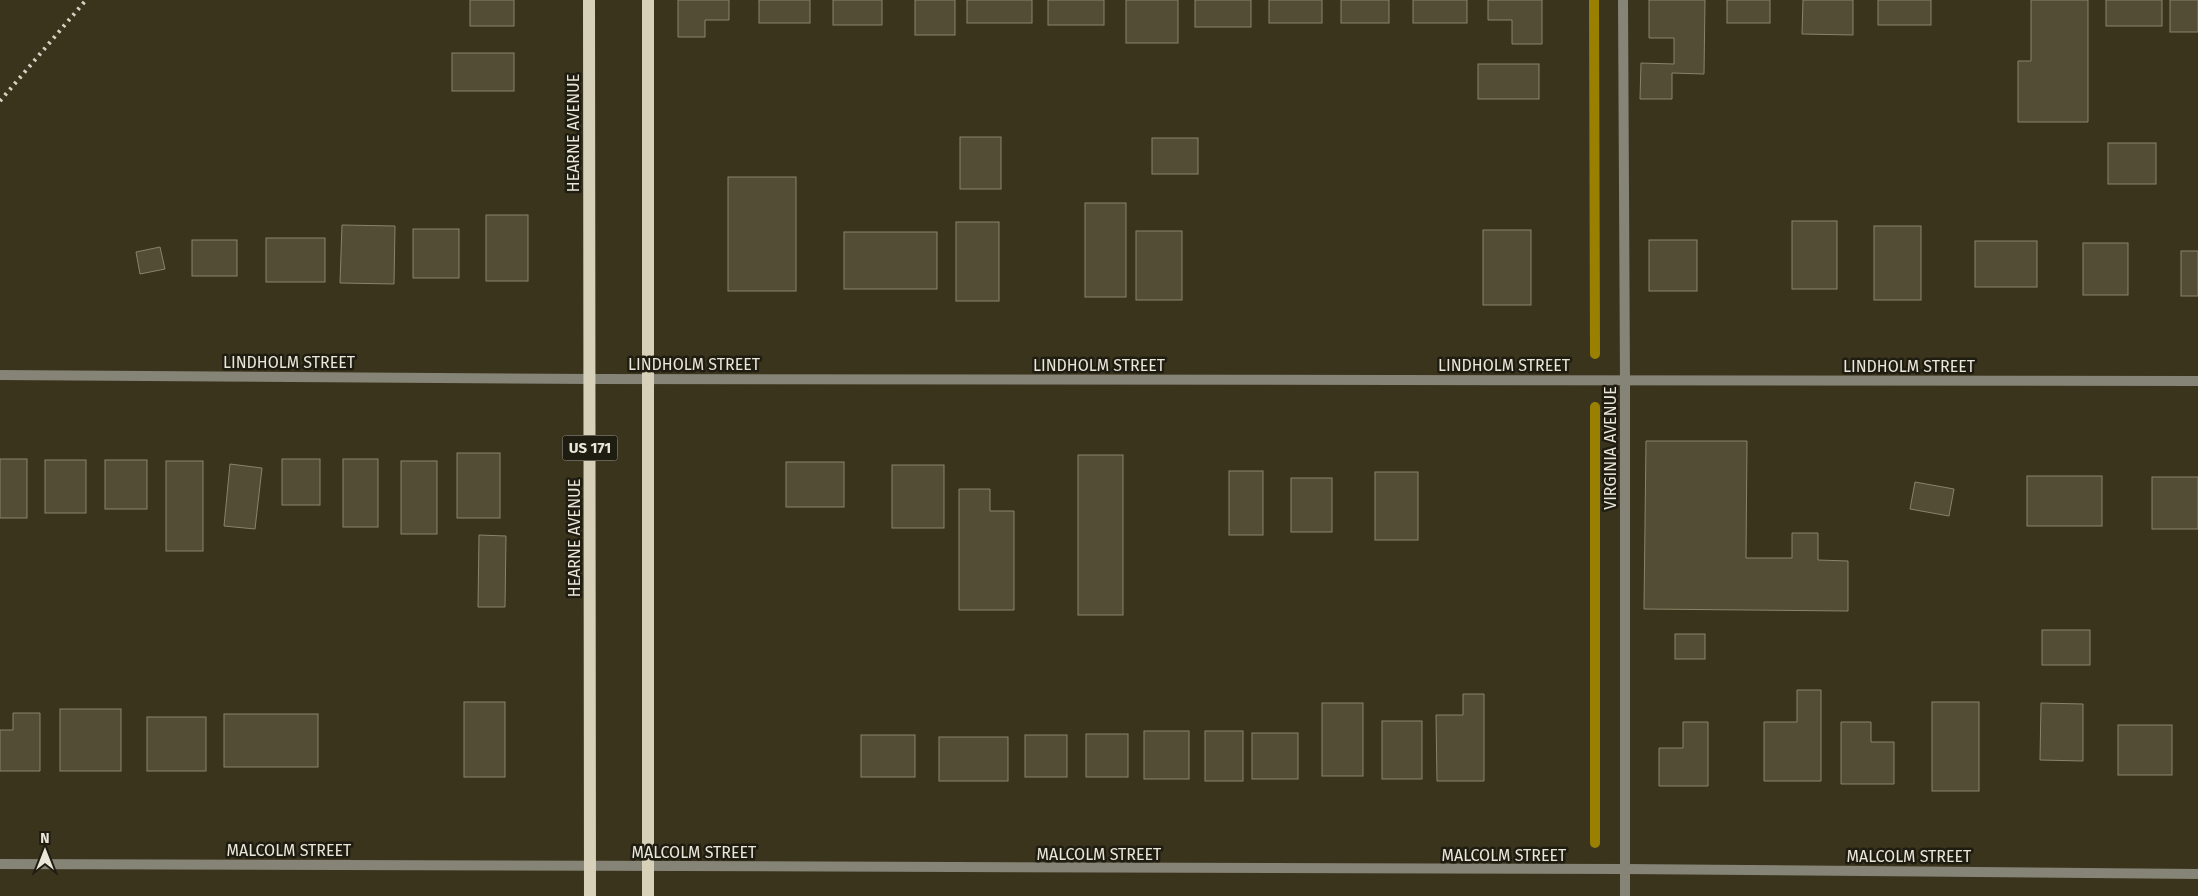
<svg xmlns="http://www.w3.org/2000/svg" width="2198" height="896" font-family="'Fira Sans',sans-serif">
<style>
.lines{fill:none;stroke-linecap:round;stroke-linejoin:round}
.stream{stroke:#9a8000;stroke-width:10}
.building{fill:#544d35;stroke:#8a8368}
.street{stroke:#868377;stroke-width:10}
.primary{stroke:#d7d1b9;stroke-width:12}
.rail{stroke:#d7d3c4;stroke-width:4;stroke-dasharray:2.5 5;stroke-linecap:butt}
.labels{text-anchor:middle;stroke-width:5;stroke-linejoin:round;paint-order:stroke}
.shield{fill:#1f1c12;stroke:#ada99d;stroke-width:1}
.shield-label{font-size:15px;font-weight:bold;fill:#eae6d8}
.street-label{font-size:16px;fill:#eae6d8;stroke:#1f1c12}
</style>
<rect width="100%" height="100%" fill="#3b341c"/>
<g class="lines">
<!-- stream -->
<g class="stream">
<polyline points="1594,0 1595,354"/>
<polyline points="1595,407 1595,843"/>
</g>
</g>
<!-- building -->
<g class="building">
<rect x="470" y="0" width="44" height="26"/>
<polygon points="678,0 729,0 729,20 705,20 705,37 678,37"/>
<rect x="759" y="0" width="51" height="23"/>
<rect x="833" y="0" width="49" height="25"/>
<rect x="915" y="0" width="40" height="35"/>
<rect x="967" y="0" width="65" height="23"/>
<rect x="1048" y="0" width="56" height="25"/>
<rect x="1126" y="0" width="52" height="43"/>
<rect x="1195" y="0" width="56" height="27"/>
<rect x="1269" y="0" width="53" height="23"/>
<rect x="1341" y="0" width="48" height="23"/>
<rect x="1413" y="0" width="54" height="23"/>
<polygon points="1488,0 1542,0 1542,44 1512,44 1512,20 1488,20"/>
<polygon points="1649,0 1705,0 1704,74 1672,73 1672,99 1640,99 1641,63 1674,64 1674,38 1649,38"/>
<rect x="1727" y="0" width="43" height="23"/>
<polygon points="1803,0 1853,0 1853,35 1802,34"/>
<rect x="1878" y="0" width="53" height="25"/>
<polygon points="2031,0 2088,0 2088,122 2018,122 2018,61 2031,61"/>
<rect x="2106" y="0" width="56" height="26"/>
<rect x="2170" y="0" width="28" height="32"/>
<rect x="452" y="53" width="62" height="38"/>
<rect x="1478" y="64" width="61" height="35"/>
<rect x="960" y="137" width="41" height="52"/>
<rect x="1152" y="138" width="46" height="36"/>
<rect x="2108" y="143" width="48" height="41"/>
<rect x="728" y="177" width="68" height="114"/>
<rect x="1085" y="203" width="41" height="94"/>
<rect x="486" y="215" width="42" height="66"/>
<rect x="1792" y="221" width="45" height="68"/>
<rect x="956" y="222" width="43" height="79"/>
<polygon points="342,225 395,226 394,284 340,283"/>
<rect x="1874" y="226" width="47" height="74"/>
<rect x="413" y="229" width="46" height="49"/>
<rect x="1483" y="230" width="48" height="75"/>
<rect x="1136" y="231" width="46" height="69"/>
<rect x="844" y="232" width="93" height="57"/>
<rect x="266" y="238" width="59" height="44"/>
<rect x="192" y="240" width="45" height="36"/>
<rect x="1649" y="240" width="48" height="51"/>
<rect x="1975" y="241" width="62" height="46"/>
<rect x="2083" y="243" width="45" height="52"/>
<polygon points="160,247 165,269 140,274 136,252"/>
<rect x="2181" y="251" width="17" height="45"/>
<polygon points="1646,441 1747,441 1746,558 1792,558 1792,533 1818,533 1818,560 1848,561 1848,611 1644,609"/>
<rect x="457" y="453" width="43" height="65"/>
<rect x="1078" y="455" width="45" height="160"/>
<rect x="0" y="459" width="27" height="59"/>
<rect x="282" y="459" width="38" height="46"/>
<rect x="343" y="459" width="35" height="68"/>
<rect x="45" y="460" width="41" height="53"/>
<rect x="105" y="460" width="42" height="49"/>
<rect x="166" y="461" width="37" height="90"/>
<rect x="401" y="461" width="36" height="73"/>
<rect x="786" y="462" width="58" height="45"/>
<polygon points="230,464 262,468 255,529 224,526"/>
<rect x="892" y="465" width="52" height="63"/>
<rect x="1229" y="471" width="34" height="64"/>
<rect x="1375" y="472" width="43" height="68"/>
<rect x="2027" y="476" width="75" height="50"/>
<rect x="2152" y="477" width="46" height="52"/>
<rect x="1291" y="478" width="41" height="54"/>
<polygon points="1915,482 1954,489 1949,516 1910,509"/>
<polygon points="959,489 990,489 990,511 1014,511 1014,610 959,610"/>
<polygon points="479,535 506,536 505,607 478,607"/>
<rect x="2042" y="630" width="48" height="35"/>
<rect x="1675" y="634" width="30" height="25"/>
<polygon points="1797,690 1821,690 1821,781 1764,781 1764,722 1797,722"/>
<polygon points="1463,694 1484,694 1484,781 1437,781 1436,715 1463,715"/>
<rect x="464" y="702" width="41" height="75"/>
<rect x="1932" y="702" width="47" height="89"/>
<rect x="1322" y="703" width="41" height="73"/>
<polygon points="2041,703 2083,704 2083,761 2040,760"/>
<rect x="60" y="709" width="61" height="62"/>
<polygon points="13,713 40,713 40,771 0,771 0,730 13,730"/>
<rect x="224" y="714" width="94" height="53"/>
<rect x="147" y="717" width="59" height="54"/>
<rect x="1382" y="721" width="40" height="58"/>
<polygon points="1683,722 1708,722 1708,786 1659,786 1659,748 1683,748"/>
<polygon points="1841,722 1871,722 1871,742 1894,742 1894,784 1841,784"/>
<rect x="2118" y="725" width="54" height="50"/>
<rect x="1144" y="731" width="45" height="48"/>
<rect x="1205" y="731" width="38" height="50"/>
<rect x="1252" y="733" width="46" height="46"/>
<rect x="1086" y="734" width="42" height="43"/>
<rect x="861" y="735" width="54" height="42"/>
<rect x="1025" y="735" width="42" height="42"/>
<rect x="939" y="737" width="69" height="44"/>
</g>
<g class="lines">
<!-- street -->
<g class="street">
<polyline points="1623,0 1625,381 1625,896"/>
<polyline points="0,375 590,379 2198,381"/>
<polyline points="0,864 1624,869 2198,874"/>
</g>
<!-- primary -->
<g class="primary">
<polyline points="589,0 590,896"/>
<polyline points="648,0 648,896"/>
</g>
<!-- rail -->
<polyline class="rail" points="0,101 86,0"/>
</g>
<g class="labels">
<!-- shield labels -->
<rect class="shield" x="562.5" y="435.5" width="55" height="25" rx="4"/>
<g class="shield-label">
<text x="590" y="453">US 171</text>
</g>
<!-- street labels -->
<g class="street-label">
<text transform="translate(573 133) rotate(-90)" y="6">HEARNE AVENUE</text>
<text x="289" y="368">LINDHOLM STREET</text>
<text x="694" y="370">LINDHOLM STREET</text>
<text x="1099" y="371">LINDHOLM STREET</text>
<text x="1504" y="371">LINDHOLM STREET</text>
<text x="1909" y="372">LINDHOLM STREET</text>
<text transform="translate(1610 448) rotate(-90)" y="6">VIRGINIA AVENUE</text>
<text transform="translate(574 538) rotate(-90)" y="6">HEARNE AVENUE</text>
<text x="289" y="856">MALCOLM STREET</text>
<text x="694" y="858">MALCOLM STREET</text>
<text x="1099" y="860">MALCOLM STREET</text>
<text x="1504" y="861">MALCOLM STREET</text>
<text x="1909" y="862">MALCOLM STREET</text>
</g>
</g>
<!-- north arrow -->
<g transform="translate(45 851)" stroke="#1f1c12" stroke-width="4" paint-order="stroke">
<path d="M0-4L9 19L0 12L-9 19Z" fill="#eae6d8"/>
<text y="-8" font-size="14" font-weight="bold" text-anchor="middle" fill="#eae6d8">N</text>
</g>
</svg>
